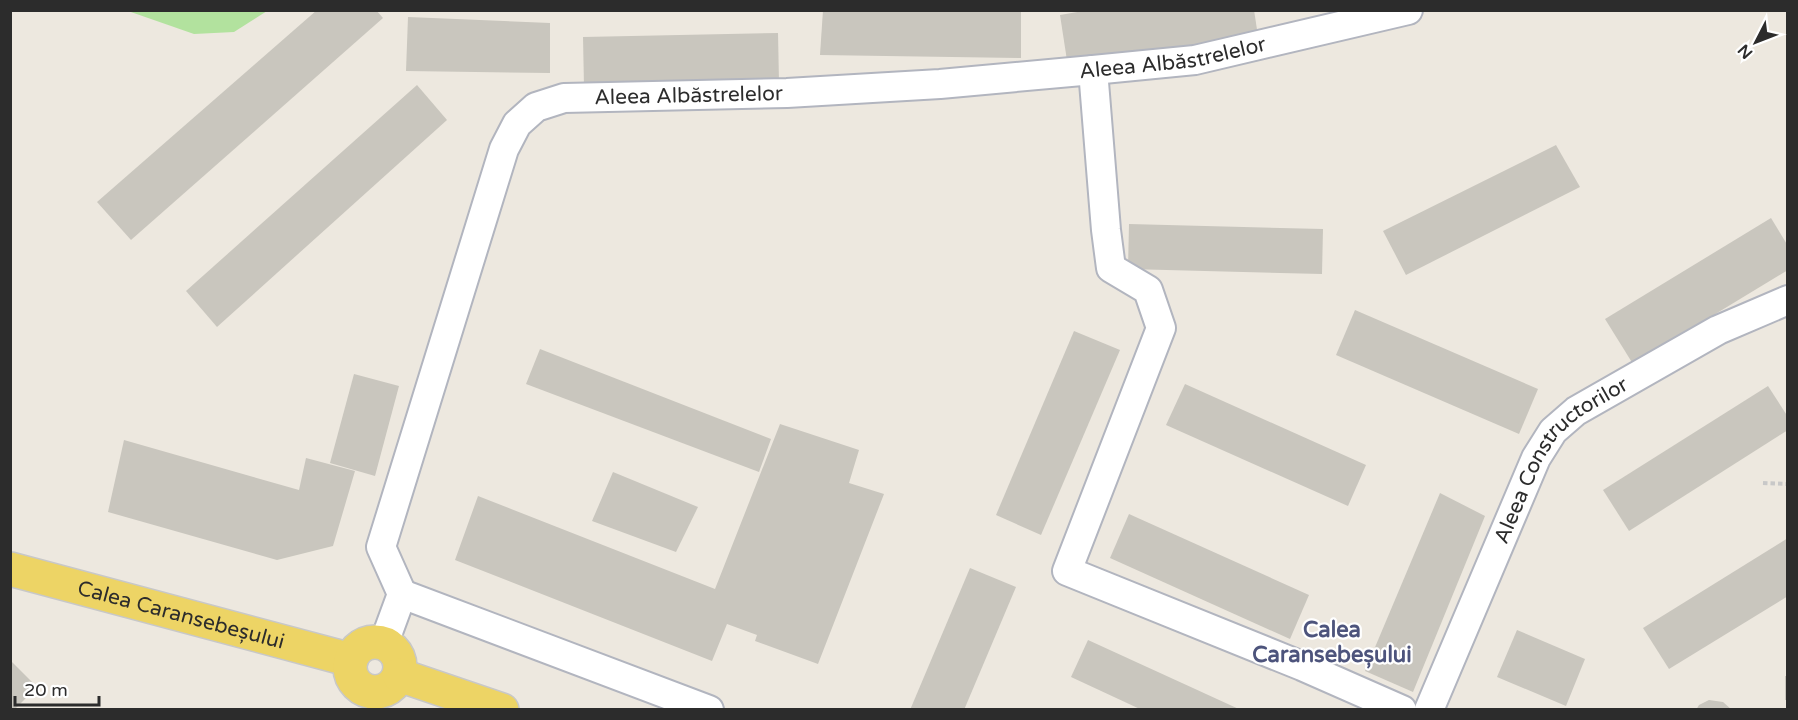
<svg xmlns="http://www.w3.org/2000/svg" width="1798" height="720" font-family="'Varela Round',sans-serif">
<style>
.green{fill:#b2e29e}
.building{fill:#c9c6be}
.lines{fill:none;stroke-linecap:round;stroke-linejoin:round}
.minor-casing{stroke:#b2b5bf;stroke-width:32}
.major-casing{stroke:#c8c8c8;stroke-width:36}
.path{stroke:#c8c8c8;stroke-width:4;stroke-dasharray:4.5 3;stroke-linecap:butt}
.minor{stroke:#fff;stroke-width:28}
.major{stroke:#edd465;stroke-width:33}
.labels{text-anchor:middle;stroke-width:4.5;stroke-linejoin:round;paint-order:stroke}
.street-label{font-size:21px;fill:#2c2c2c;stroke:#fff}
.neighbourhood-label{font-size:22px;font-weight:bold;fill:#4d547c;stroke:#fff}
</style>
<rect width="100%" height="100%" fill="#ede8df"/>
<!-- green -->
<polygon class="green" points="128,11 267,10 267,11 234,32 194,34"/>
<!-- building -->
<g class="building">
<polygon points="317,10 376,10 383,18 131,240 97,202"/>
<polygon points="823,10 1021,10 1021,58 820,55"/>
<polygon points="1089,10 1254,10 1258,36 1068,67 1060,15"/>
<polygon points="408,17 550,23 550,73 406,71"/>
<polygon points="778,33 779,82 584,87 583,37"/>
<polygon points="417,85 447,120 217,327 186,291"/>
<polygon points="1556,145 1580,187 1406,275 1383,231"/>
<polygon points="1771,218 1788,246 1788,270 1633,364 1605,319"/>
<polygon points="1129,224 1323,229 1322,274 1128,269"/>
<polygon points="1355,310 1538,389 1519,434 1336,355"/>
<polygon points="1074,331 1120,350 1041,535 996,515"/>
<polygon points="540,349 771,439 759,472 526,384"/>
<polygon points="354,374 399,386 375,476 330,463"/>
<polygon points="1185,384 1366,465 1348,506 1166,425"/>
<polygon points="1768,386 1788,417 1788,430 1629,531 1603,490"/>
<polygon points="780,424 859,450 849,483 884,494 818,664 755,641 757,635 727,624 712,661 455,560 478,496 715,589"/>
<polygon points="124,440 299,490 306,458 355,471 333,546 277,560 108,512"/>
<polygon points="613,472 698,507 676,552 592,521"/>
<polygon points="1440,493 1485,516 1413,692 1365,671"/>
<polygon points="1129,514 1309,595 1290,639 1110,558"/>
<polygon points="1788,538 1788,596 1669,669 1643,628"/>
<polygon points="970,568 1016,587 964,710 910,710"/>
<polygon points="1517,630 1585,659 1566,706 1497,677"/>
<polygon points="1088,640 1241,710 1142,710 1071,677"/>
<polygon points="10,660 37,687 14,710 10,710"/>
<rect x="1785" y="676" width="3" height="24"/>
<polygon points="1709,700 1723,702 1732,710 1696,710 1699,705"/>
</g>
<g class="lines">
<defs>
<g id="minor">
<polyline points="1093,70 1106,230 1111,268 1148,290 1161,328 1067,571 1302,666 1402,710"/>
<polyline points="402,594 709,710"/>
<path id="s1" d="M384 643 402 594 381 547 504 149 517 124 536 107 564 98 787 93 940 84 1093 70 1195 60 1408 10"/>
<path id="s2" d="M1429 710 1536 458 1553 431 1576 411 1718 330 1788 300"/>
</g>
<g id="major">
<path id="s3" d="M10 569 351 660"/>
<circle cx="375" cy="667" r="25"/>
<polyline points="399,675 502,710"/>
</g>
</defs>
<!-- minor casing -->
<use href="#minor" class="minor-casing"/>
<!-- major casing -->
<use href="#major" class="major-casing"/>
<!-- path -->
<polyline class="path" points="1763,483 1788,484"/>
<!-- minor -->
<use href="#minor" class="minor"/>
<!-- major -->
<use href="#major" class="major"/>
</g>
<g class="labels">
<!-- street labels -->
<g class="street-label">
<text dy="7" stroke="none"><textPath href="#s1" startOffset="1214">Aleea Albăstrelelor</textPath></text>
<text dy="7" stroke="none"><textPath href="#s1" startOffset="728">Aleea Albăstrelelor</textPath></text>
<text dy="7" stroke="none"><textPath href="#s2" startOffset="288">Aleea Constructorilor</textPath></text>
<text dy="7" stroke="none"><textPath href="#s3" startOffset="177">Calea Caransebeșului</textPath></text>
</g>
<!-- neighbourhood labels -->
<g class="neighbourhood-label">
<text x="1332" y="637">Calea<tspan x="1332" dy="25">Caransebeșului</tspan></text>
</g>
</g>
<!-- border -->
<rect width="1798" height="720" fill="none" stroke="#2c2c2c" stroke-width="24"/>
<!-- north arrow -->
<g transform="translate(1756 42) rotate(228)" stroke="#ffffff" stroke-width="4.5" paint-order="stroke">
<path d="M0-4.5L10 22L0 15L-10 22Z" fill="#2c2c2c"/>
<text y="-9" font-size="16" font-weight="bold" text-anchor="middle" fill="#2c2c2c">N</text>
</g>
<!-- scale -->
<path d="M15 696v9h84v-9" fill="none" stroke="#2c2c2c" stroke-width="3"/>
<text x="24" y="696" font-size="18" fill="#2c2c2c" stroke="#ffffff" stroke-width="4.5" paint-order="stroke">20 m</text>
</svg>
